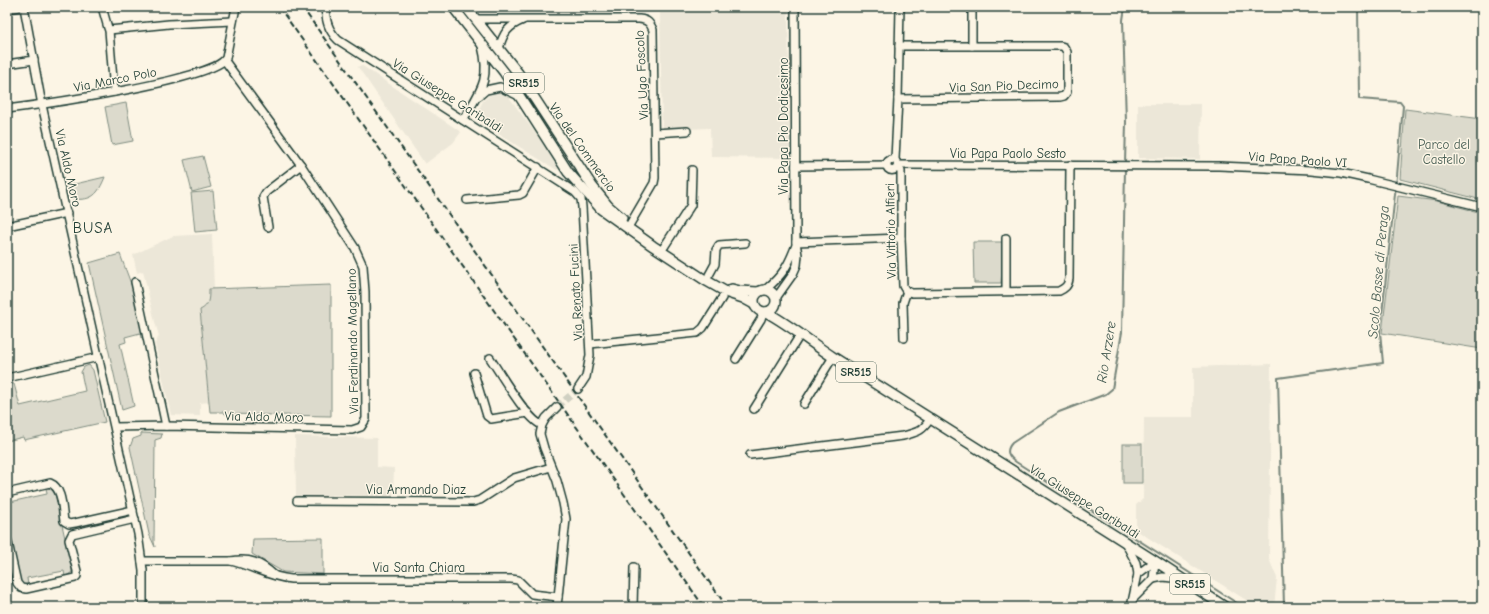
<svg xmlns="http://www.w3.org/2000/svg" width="1489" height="614" font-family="'Comic Neue',sans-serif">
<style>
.built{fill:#ece7d8}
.green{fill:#dcdacc;stroke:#7e8c80}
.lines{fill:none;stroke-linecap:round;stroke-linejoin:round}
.stream{stroke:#758479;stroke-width:2}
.minor-tunnel{stroke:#d0d0c2;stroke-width:7;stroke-dasharray:7 3.5;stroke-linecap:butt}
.minor-casing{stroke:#1f3d34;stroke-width:10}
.major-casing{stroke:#1f3d34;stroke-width:12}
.minor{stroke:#fcf5e5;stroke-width:7}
.major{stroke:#fcf5e5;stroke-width:9}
.rail{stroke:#1f3d34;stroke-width:2;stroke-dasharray:6 3;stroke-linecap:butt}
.labels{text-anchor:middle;stroke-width:3;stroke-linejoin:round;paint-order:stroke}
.shield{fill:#fcf5e5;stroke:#617469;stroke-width:1}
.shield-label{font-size:12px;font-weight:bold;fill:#1f3d34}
.street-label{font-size:13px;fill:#1f3d34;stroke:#fcf5e5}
.park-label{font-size:13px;fill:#455c52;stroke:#fcf5e5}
.water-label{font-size:14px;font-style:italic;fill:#435a51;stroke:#fcf5e5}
.quarter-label{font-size:15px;letter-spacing:1px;fill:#1f3d34;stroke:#fcf5e5}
</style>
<rect width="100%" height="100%" fill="#fcf5e5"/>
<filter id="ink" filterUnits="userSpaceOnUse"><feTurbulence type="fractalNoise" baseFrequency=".025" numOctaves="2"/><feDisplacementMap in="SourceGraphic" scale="8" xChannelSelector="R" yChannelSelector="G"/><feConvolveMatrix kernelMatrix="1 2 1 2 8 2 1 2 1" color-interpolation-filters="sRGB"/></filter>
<g filter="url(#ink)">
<!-- built -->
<g class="built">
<polygon points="480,7 788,7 790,158 711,157 710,128 662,130 660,11 493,12 484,10"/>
<polygon points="361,65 461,132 453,143 425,164 358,67"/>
<polygon points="493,92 506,93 560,167 557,170 484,125 480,117 479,109 483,101"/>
<polygon points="1138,104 1201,104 1200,159 1138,158"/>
<polygon points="212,234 214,289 209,289 208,304 200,310 209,402 200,403 200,416 171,415 155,344 159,336 155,322 143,271 137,273 133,255 173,236"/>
<polygon points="1271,364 1269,559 1277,578 1274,607 1257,607 1136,530 1136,505 1143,499 1144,417 1193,417 1193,367"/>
<polygon points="295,436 377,438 377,467 394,468 393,496 332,495 332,497 296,497"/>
</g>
<!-- green -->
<g class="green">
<polygon points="126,103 133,141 112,145 105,107"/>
<polygon points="1405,109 1482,119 1482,200 1400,179"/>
<polygon points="203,156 211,187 192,192 184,160"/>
<path d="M105 177C98 194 93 201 73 199L68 189 66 183 75 184Z"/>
<polygon points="213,191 217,230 195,232 191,193"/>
<polygon points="1398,196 1437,201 1482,213 1482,349 1382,333"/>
<polygon points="973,242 1004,242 1001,283 974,283"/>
<polygon points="120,254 134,292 144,336 141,338 140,333 125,337 126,342 120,344 134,406 122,410 89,263"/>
<path d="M331 285V416L225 414 224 412H210L200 310C209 306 209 299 209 289Z"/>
<polygon points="89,365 93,370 105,422 24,440 23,437 7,441 7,383 14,384 20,406 85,391 81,372 84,367"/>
<polygon points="141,433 162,434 161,438 155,440 154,542 155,547 149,534 130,447 133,439 141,436"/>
<rect x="1123" y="444" width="19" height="39"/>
<path d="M46 488 53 489 55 494 72 569V572L65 577 64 571 27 578 28 585C24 585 23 584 20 581L7 522V496H8L10 502 47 494Z"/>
<polygon points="323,538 323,574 283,572 252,554 253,539"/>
</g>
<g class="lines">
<!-- stream -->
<g class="stream">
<polyline points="1125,7 1123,20 1126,122 1125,164"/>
<path d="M1125 168 1122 332 1112 389 1106 394 1059 412 1012 443C1005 451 1008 456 1016 462L1243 607"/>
<polyline points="1284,607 1278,378 1383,363 1380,332 1397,176 1403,106 1400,102 1359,99 1358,7"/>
</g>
<!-- minor-tunnel -->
<polyline class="minor-tunnel" points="557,407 578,389"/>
<defs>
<g id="minor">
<polyline points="24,7 42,105 138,534 143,570 143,607"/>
<polyline points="102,7 108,28 109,30 169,24 233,21"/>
<path d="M325 7C326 21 328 30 338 40L575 192 581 199 582 207 590 355 586 377 578 389"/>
<polyline points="972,7 972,46"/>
<polyline points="7,9 21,7"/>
<path d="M475 19H639C648 20 650 23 653 30L655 178 654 183 630 224"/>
<polyline points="109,30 114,92"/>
<path d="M499 49C503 33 508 26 523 20"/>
<polyline points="7,64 34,60"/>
<polyline points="479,96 486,90 500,87 519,96"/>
<polyline points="898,99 1060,97 1064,96 1067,92 1067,52 1064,47 1061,46 899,46"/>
<path d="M7 109C39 105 214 80 226 58L236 7"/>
<path d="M463 120C480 91 491 81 482 46"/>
<polyline points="655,133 687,131"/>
<polyline points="895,159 898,99 900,7"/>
<circle cx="892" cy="165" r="5.5"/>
<polyline points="898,165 1219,166 1312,170 1341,173 1368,179 1482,207"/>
<polyline points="796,166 887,165"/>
<path d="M897 168 901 171V238L903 286 906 291 912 293 1059 291C1065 288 1068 286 1069 279L1070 165"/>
<polyline points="467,200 519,195 523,193 538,167"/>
<polyline points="7,226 67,213"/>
<polyline points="268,227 263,197 266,192 301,165"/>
<polyline points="796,242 901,238"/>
<polyline points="664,247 691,205 692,170"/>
<polyline points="709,275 715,264 716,250 719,245 745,243"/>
<polyline points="135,282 166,426"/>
<path d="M766 289C783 275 788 266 796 245"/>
<polyline points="1006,291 1006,238"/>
<polyline points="776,298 793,274 797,265 798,255 796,242 795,7"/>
<polyline points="904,338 903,303 907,291"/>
<polyline points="590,344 697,333 703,328 722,298"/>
<path d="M490 358C500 373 527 420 542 425"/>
<polyline points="736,359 761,319 763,312"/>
<polyline points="474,373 487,416 491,419 528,413"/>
<polyline points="7,378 99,357"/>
<polyline points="804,404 833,357"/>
<polyline points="557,407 546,418 542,425 540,434 544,448 557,481 563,503 566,519 557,607"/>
<polyline points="754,409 800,335"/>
<polyline points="115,427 166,426 352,430 361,427 366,419 365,292 363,266 355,248 301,165 225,61"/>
<path d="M750 455 903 436C917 432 922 432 930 419"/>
<path d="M7 493 50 483C63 488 62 509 64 521L69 524 75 523 133 510"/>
<polyline points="297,501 473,502 480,500 514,478 551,467"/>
<polyline points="7,538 17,583 21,588 26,589 75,578 77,576 77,571 69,540 72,534 135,519"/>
<polyline points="1126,544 1136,563 1138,574"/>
<path d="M142 561H231C250 558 260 562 274 575"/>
<path d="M231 561C252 566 270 577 291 579H511L518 580 532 594 558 597"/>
<polyline points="1153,579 1163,577 1181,579"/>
<polyline points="1133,599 1153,579 1155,561"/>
<polyline points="633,607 634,567"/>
<polyline points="1131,607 1138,574 1155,561"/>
</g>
<g id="major">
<polyline points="453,7 504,72 568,172 601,209 653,246 705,280 728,293 743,298 754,304"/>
<polyline points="466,7 518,73 592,186 608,206 622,218"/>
<polyline points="732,289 740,291 758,292"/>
<circle cx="765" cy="301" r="11"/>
<path d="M766 312C790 325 810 342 833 357L1155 561 1225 607"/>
</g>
</defs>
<!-- minor casing -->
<use href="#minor" class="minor-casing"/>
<!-- major casing -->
<use href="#major" class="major-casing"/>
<!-- minor -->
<use href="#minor" class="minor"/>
<!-- major -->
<use href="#major" class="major"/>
<!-- rail -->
<g class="rail">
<polyline points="279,7 704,607"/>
<polyline points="302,7 727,607"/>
</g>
</g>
</g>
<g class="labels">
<!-- shield labels -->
<g class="shield">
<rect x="504" y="73" width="40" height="20" rx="3"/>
<rect x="836" y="362" width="40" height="20" rx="3"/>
<rect x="1170" y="574" width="40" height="20" rx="3"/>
</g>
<g class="shield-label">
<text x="524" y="87">SR515</text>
<text x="856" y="376">SR515</text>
<text x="1190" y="588">SR515</text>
</g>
<!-- street labels -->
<g class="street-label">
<text transform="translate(641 75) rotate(-93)" y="5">Via Ugo Foscolo</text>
<text transform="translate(115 79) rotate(-11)" y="5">Via Marco Polo</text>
<text transform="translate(1004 85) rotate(-2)" y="5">Via San Pio Decimo</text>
<text transform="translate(448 95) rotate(32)" y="5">Via Giuseppe Garibaldi</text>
<text transform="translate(783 126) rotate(-90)" y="5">Via Papa Pio Dodicesimo</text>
<text transform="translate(583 147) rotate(55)" y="5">Via del Commercio</text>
<text x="1008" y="158">Via Papa Paolo Sesto</text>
<text transform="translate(1298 159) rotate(4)" y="5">Via Papa Paolo VI</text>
<text transform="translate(69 168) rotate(77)" y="5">Via Aldo Moro</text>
<text transform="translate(890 231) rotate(-91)" y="5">Via Vittorio Alfieri</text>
<text transform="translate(575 292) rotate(-93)" y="5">Via Renato Fucini</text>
<text transform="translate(352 341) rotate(-91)" y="5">Via Ferdinando Magellano</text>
<text transform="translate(264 416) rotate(1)" y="5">Via Aldo Moro</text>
<text x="416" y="494">Via Armando Diaz</text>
<text transform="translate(1085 501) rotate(32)" y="5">Via Giuseppe Garibaldi</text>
<text x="419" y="572">Via Santa Chiara</text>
</g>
<!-- park labels -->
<g class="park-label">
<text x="1444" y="149">Parco del<tspan x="1444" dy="15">Castello</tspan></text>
</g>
<!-- water labels -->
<g class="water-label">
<text transform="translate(1378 272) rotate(-85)" y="5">Scolo Basse di Peraga</text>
<text transform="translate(1106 352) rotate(-81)" y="5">Rio Arzere</text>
</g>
<!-- quarter labels -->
<g class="quarter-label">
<text x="93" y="233">BUSA</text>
</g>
</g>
<!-- margin -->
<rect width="1489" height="614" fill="none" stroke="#fcf5e5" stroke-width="24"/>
<rect x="12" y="12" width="1465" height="590" fill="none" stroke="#1f3d34" stroke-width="1.5" filter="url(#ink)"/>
</svg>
